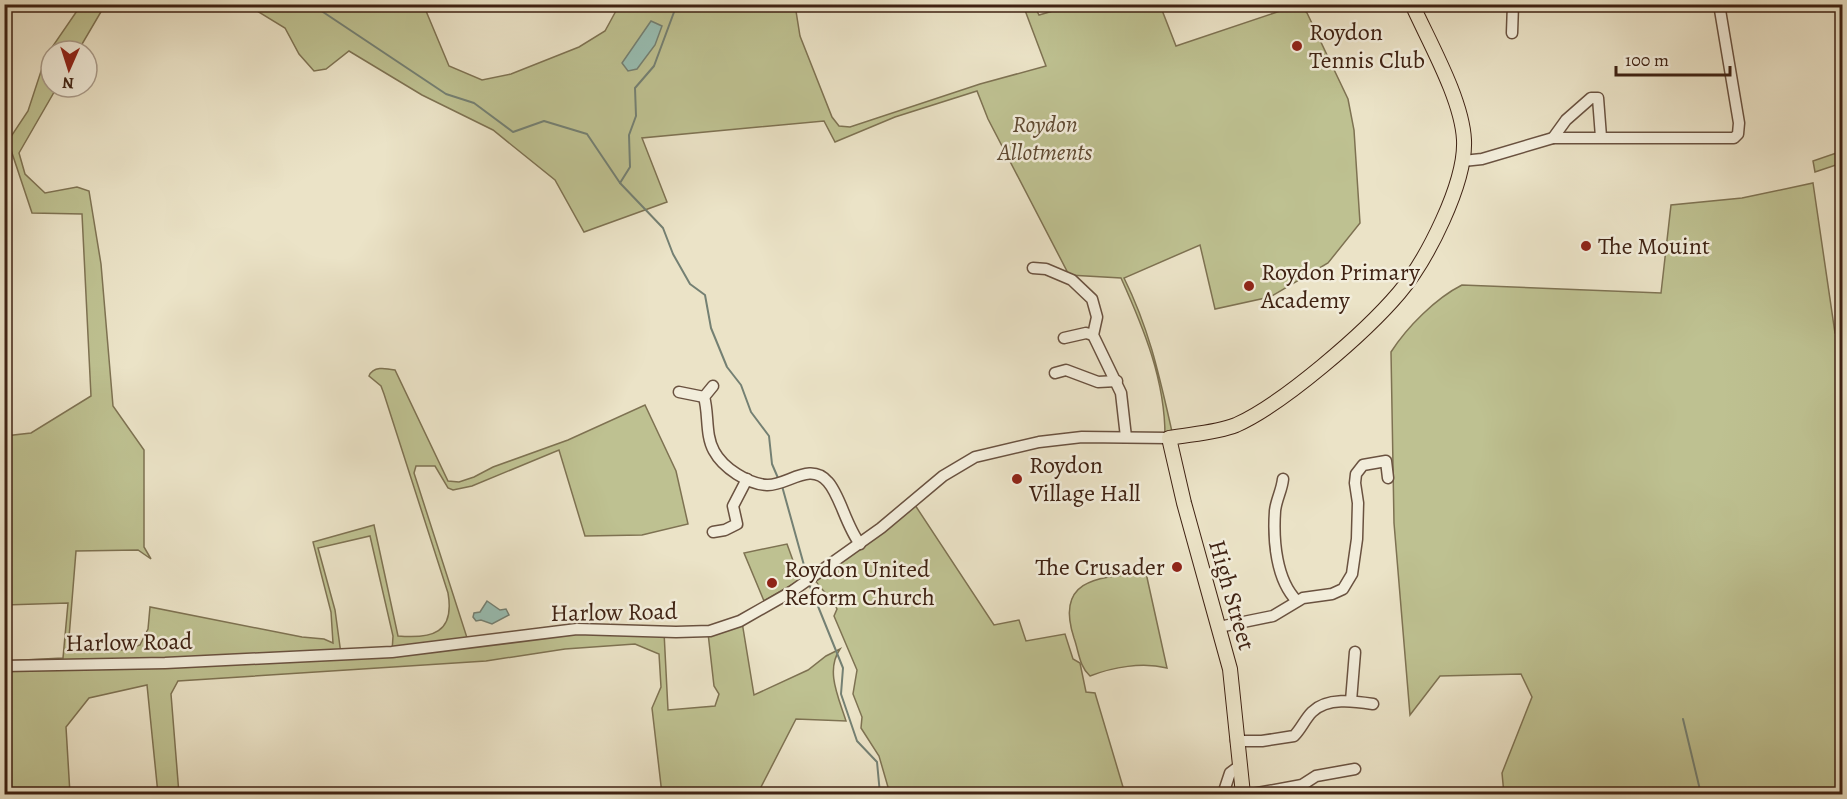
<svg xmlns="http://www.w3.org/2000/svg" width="1847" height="799" font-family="Alegreya,serif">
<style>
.green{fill:#bec191;stroke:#7e7252;stroke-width:1.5;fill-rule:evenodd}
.water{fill:#98beb3;stroke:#748073;stroke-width:1.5}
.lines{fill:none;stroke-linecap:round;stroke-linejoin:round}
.stream{stroke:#748073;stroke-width:2}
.minor-casing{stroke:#6a5240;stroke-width:13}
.major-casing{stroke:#3f2213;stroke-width:16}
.minor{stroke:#f2eddb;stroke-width:10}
.major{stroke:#ebe3c7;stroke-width:14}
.poi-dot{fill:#8f2418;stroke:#f2eddb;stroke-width:2}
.labels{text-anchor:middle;stroke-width:5;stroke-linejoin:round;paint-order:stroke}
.poi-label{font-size:24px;fill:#3f2213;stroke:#f2eddb;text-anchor:start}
.park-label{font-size:24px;font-style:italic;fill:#5f4a32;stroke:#f2eddb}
.street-label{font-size:24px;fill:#3f2213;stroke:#f2eddb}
</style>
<rect width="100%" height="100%" fill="#ebe3c7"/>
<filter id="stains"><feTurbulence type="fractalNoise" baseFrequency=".00333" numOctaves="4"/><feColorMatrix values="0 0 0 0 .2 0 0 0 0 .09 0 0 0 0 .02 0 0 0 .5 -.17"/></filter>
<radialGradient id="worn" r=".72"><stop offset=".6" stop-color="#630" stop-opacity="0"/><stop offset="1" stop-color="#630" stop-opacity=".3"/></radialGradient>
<!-- green -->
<g class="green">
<path d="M81 5H105L78 51H51V87H57L19 153 25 174 45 193 77 187 89 191 101 264 113 406 144 450V547L151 559 138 550 76 551 68 650H126L140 645 148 629 150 607 302 637 324 639 333 643 331 612 313 542 374 525 398 636C432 639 455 633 448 593L384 394 381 386 369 376C373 366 385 368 395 370L448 481 459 482 474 477 493 467 568 440 645 405 676 471 688 524 642 535 585 536 559 450 472 486 453 490 448 488 435 466H416L414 473 469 644 577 629 664 632 668 710 715 706 719 694 714 686 708 633 742 622 754 695 808 670 826 656 840 649C825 671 839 698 846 721L796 719 760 789 767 794H662L652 708 661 687 659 654 635 644 565 649 486 661 178 681 171 694 179 794H158L147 685 89 698 66 727 70 794H5L4 661 63 658 68 603 5 605V436L31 433 91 396 82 214 32 213 8 141 28 111 46 56ZM370 536 393 636 392 652 341 654 335 610 318 548Z"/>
<path d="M247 5H415L426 11 449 66 482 80 511 74 579 47 605 31 617 9 616 5H795L800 36 832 117 839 126 850 127 980 84 1046 66 1023 5H1034L1039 15 1073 5H1160L1176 46 1298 5 1307 13 1348 99 1354 130 1360 223 1328 263 1270 297 1215 309 1200 245 1124 278C1150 330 1160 379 1173 436H1165C1165 380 1144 329 1121 278L1069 275 988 119 977 91 895 117 835 142 824 121 642 138 667 202 584 232 555 180 493 130 422 95 349 51 326 69 314 71 299 54 285 28Z"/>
<polygon points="1842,151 1842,163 1815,172 1813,161"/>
<path d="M1813 183 1835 333 1842 341V794H1504L1502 773 1532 697 1521 674 1440 676 1410 715 1394 523 1391 352C1407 327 1436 298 1462 285L1661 293 1671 205 1742 198Z"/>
<path d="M915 505 994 625 1019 620 1026 641 1065 634 1073 659 1080 663 1086 692 1095 693 1123 787 1131 794H890L879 756 861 728 862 717 853 694 857 670 834 616 837 609C831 596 821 591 814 578Z"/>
<polygon points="787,544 800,580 764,601 744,553"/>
<path d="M1146 573 1167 668C1142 662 1113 667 1090 676 1079 666 1079 652 1074 638 1054 577 1101 577 1146 573Z"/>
</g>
<!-- water -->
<g class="water">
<polygon points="651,21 662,26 655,45 637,69 628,71 622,63"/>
<polygon points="487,601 500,610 506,609 509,615 492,624 481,620 476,621 473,617 474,613 480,612"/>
</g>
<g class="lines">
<!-- stream -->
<g class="stream">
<polyline points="311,4 446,94 474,103 513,132 544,121 587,134 620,183 663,228 673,254 690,284 705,295 711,328 727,367 741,385 751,412 769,436 772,464 778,478"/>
<polyline points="620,183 630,167 629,135 636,116 635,88 654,66 677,4"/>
<polyline points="782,486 807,576"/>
<polyline points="809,584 843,668 841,694 857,741 877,762 880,794"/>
<polyline points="1683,719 1701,794"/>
</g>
<defs>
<g id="minor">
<polyline points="1512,33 1513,4"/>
<polyline points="1553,138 1566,120 1591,98 1598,98 1601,137"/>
<polyline points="1463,161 1482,159 1553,138 1734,138 1738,134 1739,123 1719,4"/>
<polyline points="1033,268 1046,269 1072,280 1092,299 1097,317 1093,335 1121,393 1126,437"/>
<polyline points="1064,338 1086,333 1093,335"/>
<polyline points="1055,373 1066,370 1098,382 1117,381"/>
<polyline points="679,392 704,397"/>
<path d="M704 397C709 414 705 435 714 451 723 468 748 484 767 485 787 486 810 461 828 482 840 495 846 526 860 544"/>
<polyline points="704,397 713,386"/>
<path d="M1283 479C1282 490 1276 500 1275 511 1273 540 1276 580 1297 601"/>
<polyline points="713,532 725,530 737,524 733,506 747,479"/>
<polyline points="1219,627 1273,616 1303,598 1332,594 1343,589 1352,574 1357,539 1358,503 1355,483 1356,474 1363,465 1386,461 1388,478"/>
<polyline points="4,666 165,663 392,652 577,629 676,632 710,631 740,621 791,592 881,528 943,476 975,457 1039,442 1082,437 1169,438"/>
<polyline points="1351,701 1355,652"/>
<path d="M1236 741H1262L1294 736C1301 729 1305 719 1312 712 1327 697 1354 701 1373 704"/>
<polyline points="1223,794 1230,773 1238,767"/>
<polyline points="1252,794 1302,785 1316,776 1355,769"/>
</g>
<path id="major" d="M1243 794 1230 669 1184 503 1169 438C1191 434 1216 433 1236 425 1283 404 1365 333 1399 293 1427 260 1466 183 1464 140 1462 99 1429 42 1412 4"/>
</defs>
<!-- minor casing -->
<use href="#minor" class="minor-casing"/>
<!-- major casing -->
<use href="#major" class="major-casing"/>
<!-- minor -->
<use href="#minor" class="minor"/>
<!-- major -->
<use href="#major" class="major"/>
</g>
<!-- markers -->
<g class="poi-dot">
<circle cx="1297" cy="46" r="6"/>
<circle cx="1586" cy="246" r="6"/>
<circle cx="1249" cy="286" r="6"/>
<circle cx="1017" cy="479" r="6"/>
<circle cx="1177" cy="567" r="6"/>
<circle cx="772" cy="583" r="6"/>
</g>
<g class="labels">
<!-- poi labels -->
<g class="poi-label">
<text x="1309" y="40">Roydon<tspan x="1309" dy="28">Tennis Club</tspan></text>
<text x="1598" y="254">The Mouint</text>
<text x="1261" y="280">Roydon Primary<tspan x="1261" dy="28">Academy</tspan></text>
<text x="1029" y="473">Roydon<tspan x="1029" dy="28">Village Hall</tspan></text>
<text x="1165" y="575" text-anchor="end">The Crusader</text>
<text x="784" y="577">Roydon United<tspan x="784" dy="28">Reform Church</tspan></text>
</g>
<!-- park labels -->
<g class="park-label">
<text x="1045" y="132">Roydon<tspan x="1045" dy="28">Allotments</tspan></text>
</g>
<!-- street labels -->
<g class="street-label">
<text transform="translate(1232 595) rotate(74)" y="8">High Street</text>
<text transform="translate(614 612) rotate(-1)" y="8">Harlow Road</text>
<text transform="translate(129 642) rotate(-1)" y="8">Harlow Road</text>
</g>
</g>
<!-- margin -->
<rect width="1847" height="799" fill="none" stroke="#ebe3c7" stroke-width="24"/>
<rect x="6" y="6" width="1835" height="787" fill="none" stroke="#3f2213" stroke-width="3"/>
<rect x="12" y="12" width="1823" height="775" fill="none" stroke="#3f2213" stroke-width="1.5"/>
<!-- north arrow -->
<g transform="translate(69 69) rotate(183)"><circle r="28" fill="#f2eddb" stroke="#aa9c8b" stroke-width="1.5"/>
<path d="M0-4.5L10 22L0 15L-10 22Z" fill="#8f2418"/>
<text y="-9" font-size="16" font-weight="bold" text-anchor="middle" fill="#3f2213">N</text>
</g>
<!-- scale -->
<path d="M1616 66v9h114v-9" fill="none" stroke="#3f2213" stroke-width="3"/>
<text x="1625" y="66" font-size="18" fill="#3f2213" stroke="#f2eddb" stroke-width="4.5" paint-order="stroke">100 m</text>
<rect width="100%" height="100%" filter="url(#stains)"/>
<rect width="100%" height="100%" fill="url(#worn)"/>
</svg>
